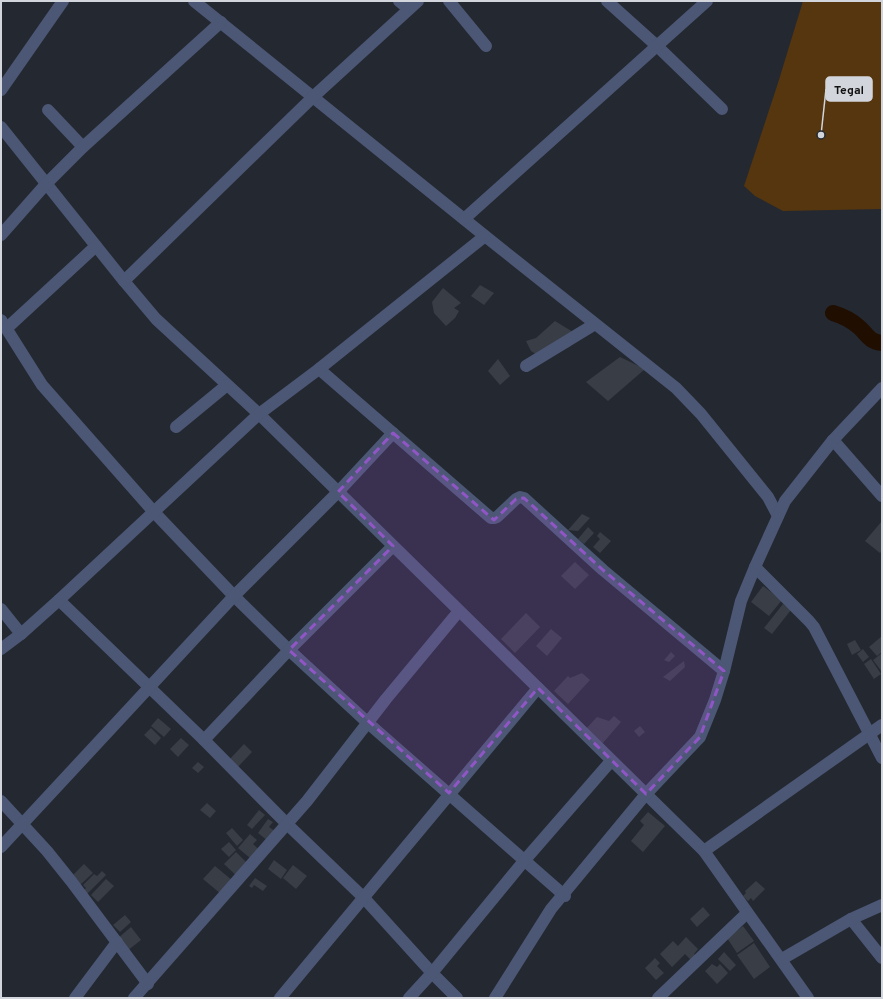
<svg xmlns="http://www.w3.org/2000/svg" width="883" height="999" font-family="Overpass,sans-serif">
<style>
.green{fill:#55360e}
.lines{fill:none;stroke-linecap:round;stroke-linejoin:round}
.river{stroke:#200f00;stroke-width:16}
.building{fill:#393d46}
.minor{stroke:#4b5774;stroke-width:12}
.marked{fill:#9156c6;fill-opacity:0.2;stroke:#9156c6;stroke-width:3;stroke-dasharray:8 5;stroke-linejoin:round}
.leader{fill:none;stroke:#d3d5dc;stroke-width:1.5}
.callout-dot{fill:#d3d5dc;stroke:#242831;stroke-width:1.5}
.callout{fill:#d3d5dc;stroke:#d3d5dc;stroke-width:1.5}
.callout-label{font-size:12px;text-anchor:middle;font-weight:bold;fill:#111}
</style>
<rect width="100%" height="100%" fill="#242831"/>
<!-- green -->
<polygon class="green" points="803,1 882,1 882,209 783,211 755,196 744,186 778,83"/>
<g class="lines">
<!-- river -->
<path class="river" d="M833 313C843 316 851 320 859 327 867 334 869 342 882 343"/>
</g>
<!-- building -->
<g class="building">
<polygon points="480,285 494,293 484,305 471,296"/>
<polygon points="443,288 461,303 454,308 459,311 455,318 446,326 434,313 432,302"/>
<polygon points="555,321 573,332 571,346 545,360 531,351 526,341 536,338"/>
<polygon points="620,357 645,369 608,401 586,382"/>
<polygon points="498,359 510,376 500,385 488,371"/>
<polygon points="582,514 590,518 578,531 568,530"/>
<polygon points="882,521 882,550 880,553 865,541"/>
<polygon points="588,527 594,533 584,544 578,539"/>
<polygon points="600,532 611,541 600,553 593,547 600,539 597,536"/>
<polygon points="575,562 589,575 575,589 561,576"/>
<polygon points="763,586 782,600 769,616 751,602"/>
<polygon points="783,604 791,610 772,634 764,628"/>
<polygon points="526,613 540,627 515,653 501,639"/>
<polygon points="551,629 562,638 547,656 536,646"/>
<polygon points="882,636 882,652 877,656 869,647"/>
<polygon points="855,640 861,650 852,655 847,644"/>
<polygon points="863,649 869,657 863,662 857,654"/>
<polygon points="671,652 675,656 669,662 664,660"/>
<polygon points="882,653 882,672 873,660"/>
<polygon points="871,659 881,674 874,679 864,664"/>
<polygon points="684,661 685,667 670,681 663,677"/>
<polygon points="582,673 590,680 568,704 554,691 568,676 570,678"/>
<polygon points="614,716 621,722 602,744 585,730 597,717 609,721"/>
<polygon points="158,718 171,729 164,737 151,726"/>
<polygon points="640,726 645,732 639,737 634,731"/>
<polygon points="151,728 161,738 155,745 144,735"/>
<polygon points="181,738 189,745 178,757 170,749"/>
<polygon points="244,744 252,752 236,769 228,761"/>
<polygon points="198,762 204,767 198,773 192,768"/>
<polygon points="207,803 216,811 210,818 200,810"/>
<polygon points="259,810 265,815 252,829 247,825"/>
<polygon points="648,812 665,826 643,852 631,841 644,825 640,821"/>
<polygon points="268,819 273,822 269,827 275,831 268,841 258,833"/>
<polygon points="232,828 243,840 237,846 226,833"/>
<polygon points="250,834 257,840 253,844 264,854 256,863 238,848"/>
<polygon points="229,842 236,850 229,857 221,849"/>
<polygon points="236,852 254,870 242,881 224,864"/>
<polygon points="274,860 287,870 281,879 268,869"/>
<polygon points="84,864 93,873 80,885 72,876"/>
<polygon points="293,865 307,876 296,889 283,878"/>
<polygon points="215,866 233,881 221,894 203,879"/>
<polygon points="102,871 106,875 86,895 83,891 86,888 83,885 94,874 97,876"/>
<polygon points="255,878 267,886 263,891 254,885 252,888 249,886"/>
<polygon points="106,879 114,886 98,902 91,895"/>
<polygon points="756,881 765,889 753,901 751,898 748,901 743,896 746,893 745,891"/>
<polygon points="703,907 710,915 697,927 690,919"/>
<polygon points="125,915 131,922 120,932 113,925"/>
<polygon points="743,926 754,941 737,953 727,938"/>
<polygon points="131,927 141,940 127,951 117,939"/>
<polygon points="686,937 698,949 694,954 696,956 691,960 685,954 672,967 660,954 673,941 678,946"/>
<polygon points="754,943 770,967 754,979 737,955"/>
<polygon points="724,952 736,965 730,971 718,959"/>
<polygon points="655,958 660,963 657,966 664,973 656,980 645,968"/>
<polygon points="712,964 717,967 720,964 728,973 717,984 705,971"/>
</g>
<g class="lines">
<!-- minor -->
<g class="minor">
<polyline points="194,1 485,236 676,388 701,414 768,497 778,516"/>
<polyline points="399,1 409,9"/>
<polyline points="449,1 486,46"/>
<polyline points="607,1 657,46 722,109"/>
<polyline points="1,90 63,1"/>
<polyline points="48,110 83,147"/>
<polyline points="1,127 124,281 156,319 259,414 704,851 808,998"/>
<polyline points="464,219 707,1"/>
<polyline points="1,235 46,184 83,147 221,22"/>
<polyline points="124,281 313,97 418,1"/>
<polyline points="1,320 42,385 153,511 234,596 289,650 368,723 565,896"/>
<polyline points="7,328 96,246"/>
<polyline points="526,366 595,324"/>
<polyline points="319,369 491,518 494,518 497,517 516,499 520,497 524,498 603,570 724,671"/>
<polyline points="176,427 227,385"/>
<polyline points="833,440 882,496"/>
<polyline points="755,567 809,621 814,627 882,758"/>
<polyline points="59,600 204,740 287,824 364,898 432,973 457,998"/>
<polyline points="1,609 21,634"/>
<polyline points="1,649 21,634 59,600 259,414 319,369 485,236"/>
<polyline points="204,740 289,650 393,546"/>
<polyline points="1,801 47,851 71,881 148,984"/>
<polyline points="1,847 234,596 338,492 393,433"/>
<polyline points="704,851 882,725"/>
<polyline points="851,919 882,958"/>
<polyline points="782,959 851,919 882,905"/>
<polyline points="75,998 117,942"/>
<polyline points="134,998 307,801 386,699 459,611"/>
<polyline points="280,998 538,688"/>
<polyline points="409,998 432,973 524,861 611,761"/>
<polyline points="495,998 551,909 646,794 700,737 715,700 724,671 741,601 755,567 785,501 833,440 882,388"/>
<polyline points="658,998 747,913"/>
</g>
</g>
<!-- marked area -->
<path class="marked" d="M393 433 494 520 516 499 524 498 603 570 724 671 700 737 646 794 538 688 449 793 289 650 393 546 338 492Z"/>
<!-- callouts -->
<path class="leader" d="M821 135L826 89"/>
<circle class="callout-dot" cx="821" cy="135" r="4"/>
<rect class="callout" x="826" y="77" width="46" height="24" rx="4"/>
<g class="callout-label">
<text x="849" y="94">Tegal</text>
</g>
<!-- border -->
<rect width="883" height="999" fill="none" stroke="#d3d5dc" stroke-width="4"/>
</svg>
